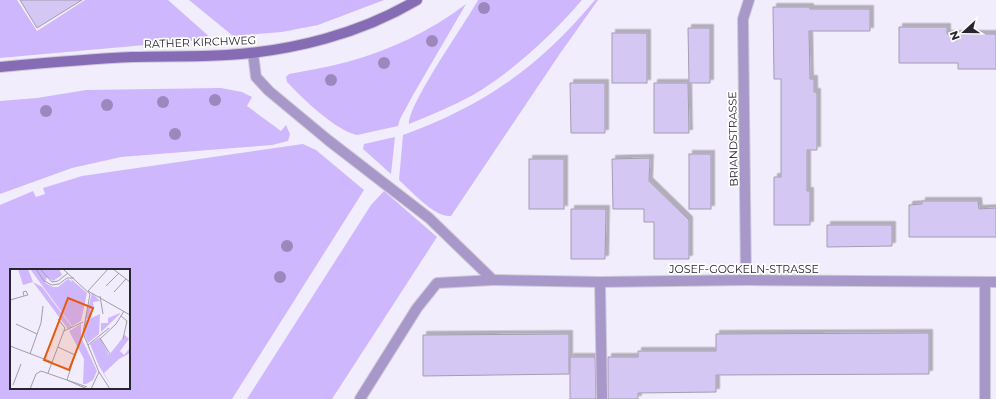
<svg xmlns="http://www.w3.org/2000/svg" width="996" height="399" font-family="Montserrat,sans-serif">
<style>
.green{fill:#cfb7fe;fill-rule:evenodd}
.building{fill:#d5c7f4;stroke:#a39cb2;filter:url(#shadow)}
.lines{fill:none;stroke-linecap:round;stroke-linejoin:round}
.lane-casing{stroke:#cec9d7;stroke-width:12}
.street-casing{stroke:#cec9d7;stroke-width:12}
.secondary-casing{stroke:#cec9d7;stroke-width:12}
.lane{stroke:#a898ca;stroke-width:10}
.street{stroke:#a898ca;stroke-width:10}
.secondary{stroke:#866bb5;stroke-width:10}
.tree{fill:#9d87bd}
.labels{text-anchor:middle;stroke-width:3.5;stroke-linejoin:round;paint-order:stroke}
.street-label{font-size:11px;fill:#28252e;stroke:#fff}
.inset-road{fill:none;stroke:#a19daa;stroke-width:1}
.view{fill:#e8590c;fill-opacity:0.15;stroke:#e8590c;stroke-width:2}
.inset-edge{fill:none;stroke:#28252e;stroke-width:2}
</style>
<defs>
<filter id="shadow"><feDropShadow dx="3.5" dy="-3.5" stdDeviation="0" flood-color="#0004"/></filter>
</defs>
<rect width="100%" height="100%" fill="#f2edfc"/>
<!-- green -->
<g class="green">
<polygon points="0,0 17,0 37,31 85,0 168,0 212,39 0,58"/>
<polygon points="189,0 384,0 318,25 282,32 233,36"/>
<path d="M478 0H582C554 33 511 73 473 95 453 106 431 115 409 124 408 104 465 24 478 0Z"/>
<path d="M595 0H598L559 55 451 216C435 218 411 191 399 180L403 135C485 105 539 67 595 0Z"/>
<path d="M466 4 413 95 400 119 398 126 357 135C335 130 303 99 287 82L286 77 289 74C309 70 328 67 347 62 390 50 431 31 466 4Z"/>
<polygon points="221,88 242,92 252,97 247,106 281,131 286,125 290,134 288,141 272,145 121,157 72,168 0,194 0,101 37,98 86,90"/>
<polygon points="395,137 391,174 363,149 364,144"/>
<path d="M303 144 316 150 364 190 232 399H0V205L33 191 36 197 45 194 43 188 82 176ZM11 270H129V388H11Z"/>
<polygon points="384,191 437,237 332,399 247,399 371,205"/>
</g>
<!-- building -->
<g class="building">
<polygon points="20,0 82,0 37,28"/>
<polygon points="773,7 810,7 810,9 870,9 870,31 809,31 810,79 814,79 814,92 817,92 817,150 807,150 807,191 810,191 810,225 774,225 774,177 781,177 781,79 774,79"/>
<polygon points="899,27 947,27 947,34 996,34 996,69 958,69 958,63 899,63"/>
<polygon points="688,28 710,28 710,83 689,83"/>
<rect x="612" y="33" width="35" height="50"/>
<polygon points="570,83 605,83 605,133 571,133"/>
<polygon points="654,83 688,83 689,133 654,133"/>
<rect x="689" y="154" width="22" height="55"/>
<polygon points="650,158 649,181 689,220 689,259 654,259 654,222 644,222 644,209 613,209 612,159"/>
<rect x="529" y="159" width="35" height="50"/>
<polygon points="922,201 978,201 979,209 996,208 996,237 909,237 909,205 922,204"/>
<polygon points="571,209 606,209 605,259 571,259"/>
<polygon points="827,225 892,225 892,246 827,247"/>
<polygon points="929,333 929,374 716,375 716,392 638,393 638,399 608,399 608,357 638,357 638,351 716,351 716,334"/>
<polygon points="569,334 569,374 423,376 423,335"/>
<polygon points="570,357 595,357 596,399 570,399"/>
</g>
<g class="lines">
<defs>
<g id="lane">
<polyline points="253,53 256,77 269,91 328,140 429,218 493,280"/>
<polyline points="600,282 602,399"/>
<polyline points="360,399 417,308 437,283 493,280"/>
</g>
<g id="street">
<polyline points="493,280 600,282 746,280 996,282"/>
<polyline points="746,280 743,19 749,0"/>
<polyline points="985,399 985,282"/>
</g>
<path id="secondary" d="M0 67C44 63 88 59 133 57 164 56 195 57 227 55 292 51 360 34 417 0"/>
</defs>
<!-- lane casing -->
<use href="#lane" class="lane-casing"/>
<!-- street casing -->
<use href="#street" class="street-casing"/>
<!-- secondary casing -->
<use href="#secondary" class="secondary-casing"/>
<!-- lane -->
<use href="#lane" class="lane"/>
<!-- street -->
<use href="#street" class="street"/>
<!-- secondary -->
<use href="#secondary" class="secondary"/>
</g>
<!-- trees -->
<g class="tree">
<circle cx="484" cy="8" r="6"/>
<circle cx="432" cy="41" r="6"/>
<circle cx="384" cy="63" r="6"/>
<circle cx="331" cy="80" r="6"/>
<circle cx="215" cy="100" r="6"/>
<circle cx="163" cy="102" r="6"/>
<circle cx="107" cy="105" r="6"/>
<circle cx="46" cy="111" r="6"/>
<circle cx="175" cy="134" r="6"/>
<circle cx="287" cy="246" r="6"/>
<circle cx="280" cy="277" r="6"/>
</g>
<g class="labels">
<!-- street labels -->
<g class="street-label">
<text transform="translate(200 42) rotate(-2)" y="4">RATHER KIRCHWEG</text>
<text transform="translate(733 139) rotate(-91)" y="4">BRIANDSTRASSE</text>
<text x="744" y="273">JOSEF-GOCKELN-STRASSE</text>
</g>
</g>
<!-- overview -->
<g transform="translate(10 269)">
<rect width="120" height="120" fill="#f2edfc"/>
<path d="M8 0H18L23 13 32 18 62 58 58 60 23 13 13 16ZM20 0H49L52 6 43 12 37 8 35 14 43 18H48L58 10 62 13 61 10 77 24 71 52 62 57ZM82 24 90 32 83 33 84 39 80 40 81 48 75 51ZM110 44V45L91 63V54H98V49ZM90 45 89 65 78 74 74 65 75 52ZM71 55V68L87 102 83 111 76 115H73L74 90 59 62ZM115 66 119 70 110 82 114 86 119 80 120 84 109 90 94 104 103 120 89 97 80 75 90 68 99 86Z" fill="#cfb7fe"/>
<path class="inset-road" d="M26 0 34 12 42 16 49 15 57 9H64M30 0 42 13 48 12 58 4M53 0 80 25 73 64 89 103 81 120M98 0 78 22 120 46M103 0 120 13M96 17 109 4M104 23 116 10M90 27 93 45M0 31 14 27 18 26 16 22 13 23 14 27M111 47 117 52 113 70M6 55 27 65M54 62 73 53M90 69 100 85M90 70 106 55 114 42M78 76 99 59M0 77 42 93M48 78 65 86 57 111M20 85 31 54 33 37M89 103 100 120M38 104 55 59 48 50M57 111 77 120M3 116 11 95M20 120 26 105 31 102 77 118"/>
<path class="view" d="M58 29 83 39 59 101 34 91Z"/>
<rect width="120" height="120" class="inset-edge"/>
</g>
<!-- north arrow -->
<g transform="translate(964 32) rotate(249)" stroke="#ffffff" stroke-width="3" paint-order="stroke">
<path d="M0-3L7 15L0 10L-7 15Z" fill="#28252e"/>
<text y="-6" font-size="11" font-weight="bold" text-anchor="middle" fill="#28252e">N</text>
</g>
</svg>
